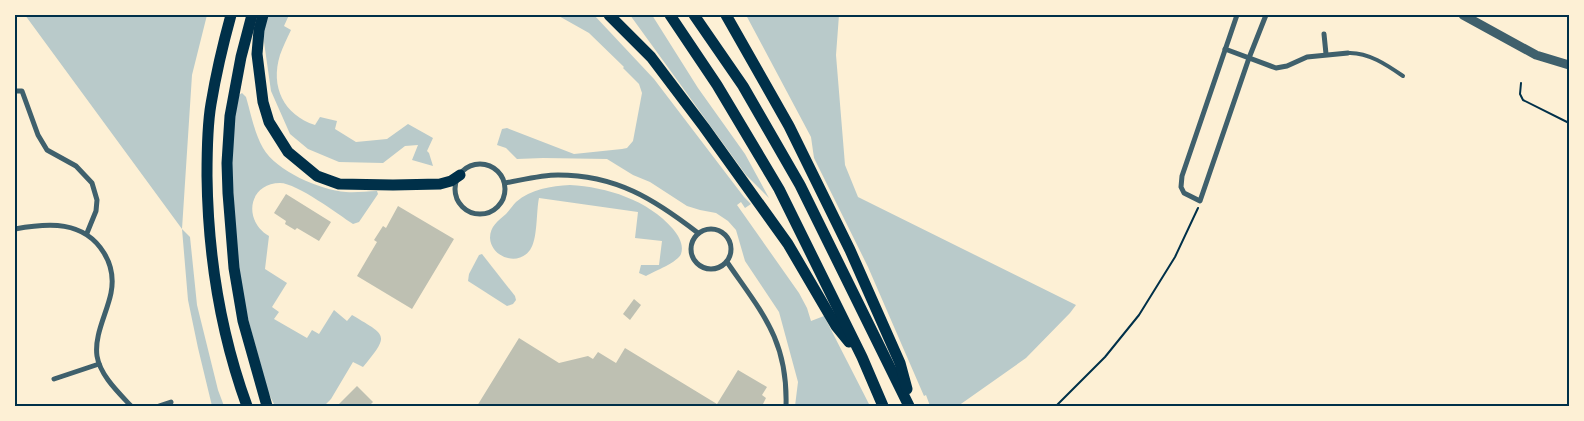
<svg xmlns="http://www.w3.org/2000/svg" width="1584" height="421" font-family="'IBM Plex Serif',serif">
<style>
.green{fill:#b9caca}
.building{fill:#bec0b2}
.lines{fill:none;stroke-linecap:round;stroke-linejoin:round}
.path{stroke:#003049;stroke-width:2}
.service{stroke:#3f606c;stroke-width:4}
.minor{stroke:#3f606c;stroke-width:5}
.tertiary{stroke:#3f606c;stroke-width:9}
.primary{stroke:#003049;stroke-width:11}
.trunk{stroke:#003049;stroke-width:11}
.neatline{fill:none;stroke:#003049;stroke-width:2}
</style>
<rect width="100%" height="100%" fill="#fdf0d5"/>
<!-- green -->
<g class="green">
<polygon points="25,15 207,15 192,75 182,229 190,237 197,305 218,390 224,406 212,406 198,348 188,300 182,229"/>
<path d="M264 15H289L284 26 291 30C287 38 283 47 280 55 270 87 284 115 315 125L320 117 337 121 335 129 356 142 387 139 408 124 433 138 427 151 429 153 433 166 412 160 418 145 405 146 383 163 339 162 308 149 290 134 271 91 263 35Z"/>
<polygon points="557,15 594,15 654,79 744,197 751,204 745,208 741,202 737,205 799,293 807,308 811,321 824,316 870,406 795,406 798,382 779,312 745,261 736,230 728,221 716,213 700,210 687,206 650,182 633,175 607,159 543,158 517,159 506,148 497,145 502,129 507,128 574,154 622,149 627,148 633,141 642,93 639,84 623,68 624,67 589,33"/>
<polygon points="630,15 652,15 698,88 745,154 769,198 746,175"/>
<polygon points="746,15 839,15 836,55 845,165 858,197 1076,305 1070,313 1026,358 958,406 930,406 926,395 924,396 868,267 814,158 811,137"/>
<path d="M242 93 246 97C251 114 254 132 263 148 276 171 320 190 346 192 356 193 367 191 377 191L378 194 359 222 353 224C339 215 297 183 280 183 249 183 242 220 269 236L265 269 287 283 272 307 279 312 274 319 307 338 312 330 319 334 334 310 347 321 352 315C387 336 390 334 363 367L353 362 331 399 324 406H275L268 392 247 315 237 263 232 171V131L239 95Z"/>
<path d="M570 185C607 187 648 200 673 229 679 236 684 245 681 254 678 262 655 271 646 276L639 273 641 265H659L662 241 635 238 638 212 539 198C536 212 538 239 530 250 518 267 491 257 490 238 490 226 498 221 506 214 510 210 512 206 516 202 531 189 551 186 570 185Z"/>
<polygon points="482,254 515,296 516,300 513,304 507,306 468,281 469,274 479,255"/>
</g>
<!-- building -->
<g class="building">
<polygon points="286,194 331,222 319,241 297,228 295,230 285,224 286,221 274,213"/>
<polygon points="398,206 454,239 412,309 357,276 377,242 374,240 383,226 386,228"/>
<polygon points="634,299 641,305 630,320 623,314"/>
<polygon points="519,338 559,363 588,356 593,359 598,352 616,363 625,348 717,404 738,370 767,387 762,395 766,398 762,406 477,406"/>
<polygon points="357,386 373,402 369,406 337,406"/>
</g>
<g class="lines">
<!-- path -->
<g class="path">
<polyline points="1521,83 1520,94 1523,100 1569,123"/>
<polyline points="1056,406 1105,357 1139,315 1175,257 1198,208"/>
</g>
<!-- service -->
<path class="service" d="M1348 53C1368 52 1387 65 1403 76"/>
<!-- minor -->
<g class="minor">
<polyline points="1237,15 1182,176 1181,187 1184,193 1200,201 1249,58 1266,15"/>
<polyline points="1324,34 1326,54"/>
<polyline points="1225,49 1276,68 1287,66 1307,57 1348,53"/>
<polyline points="15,91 22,91 38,135 47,150 76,166 92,183 97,200 96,211 87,233"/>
<circle cx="480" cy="189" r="25"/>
<path d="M505 183C522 180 541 175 558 175 616 175 654 199 698 233"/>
<circle cx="711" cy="249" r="20"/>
<path d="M15 229C48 223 84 220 104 253 112 266 114 278 111 293 107 313 94 335 97 356 100 375 118 392 131 406"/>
<path d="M727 262C762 313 788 340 786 406"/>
<polyline points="54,379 99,364"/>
<polyline points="159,406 171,402"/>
</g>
<!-- tertiary -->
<polyline class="tertiary" points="1463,15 1536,55 1569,65"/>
<!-- primary -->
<g class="primary">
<path d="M231 15C223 44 216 74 211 104 207 127 207 152 207 176 208 254 220 332 247 406"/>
<polyline points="252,15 241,57 230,116 227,163 228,193 234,268 243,321 267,406"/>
<polyline points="263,15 259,30 257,54 263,102 269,122 288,152 317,176 339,184 393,185 440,184 451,181 460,175"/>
</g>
<!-- trunk -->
<g class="trunk">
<polyline points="609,15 651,57 704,127 788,244 836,326 849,342"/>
<polyline points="670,15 717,85 779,189 862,357 883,406"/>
<polyline points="694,15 743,86 800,185 909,406"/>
<polyline points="726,15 789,126 850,250 900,363 907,389"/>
</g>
</g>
<!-- border -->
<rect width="1584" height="421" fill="none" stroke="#fdf0d5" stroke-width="32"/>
<rect x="16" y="16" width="1552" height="389" class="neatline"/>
</svg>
